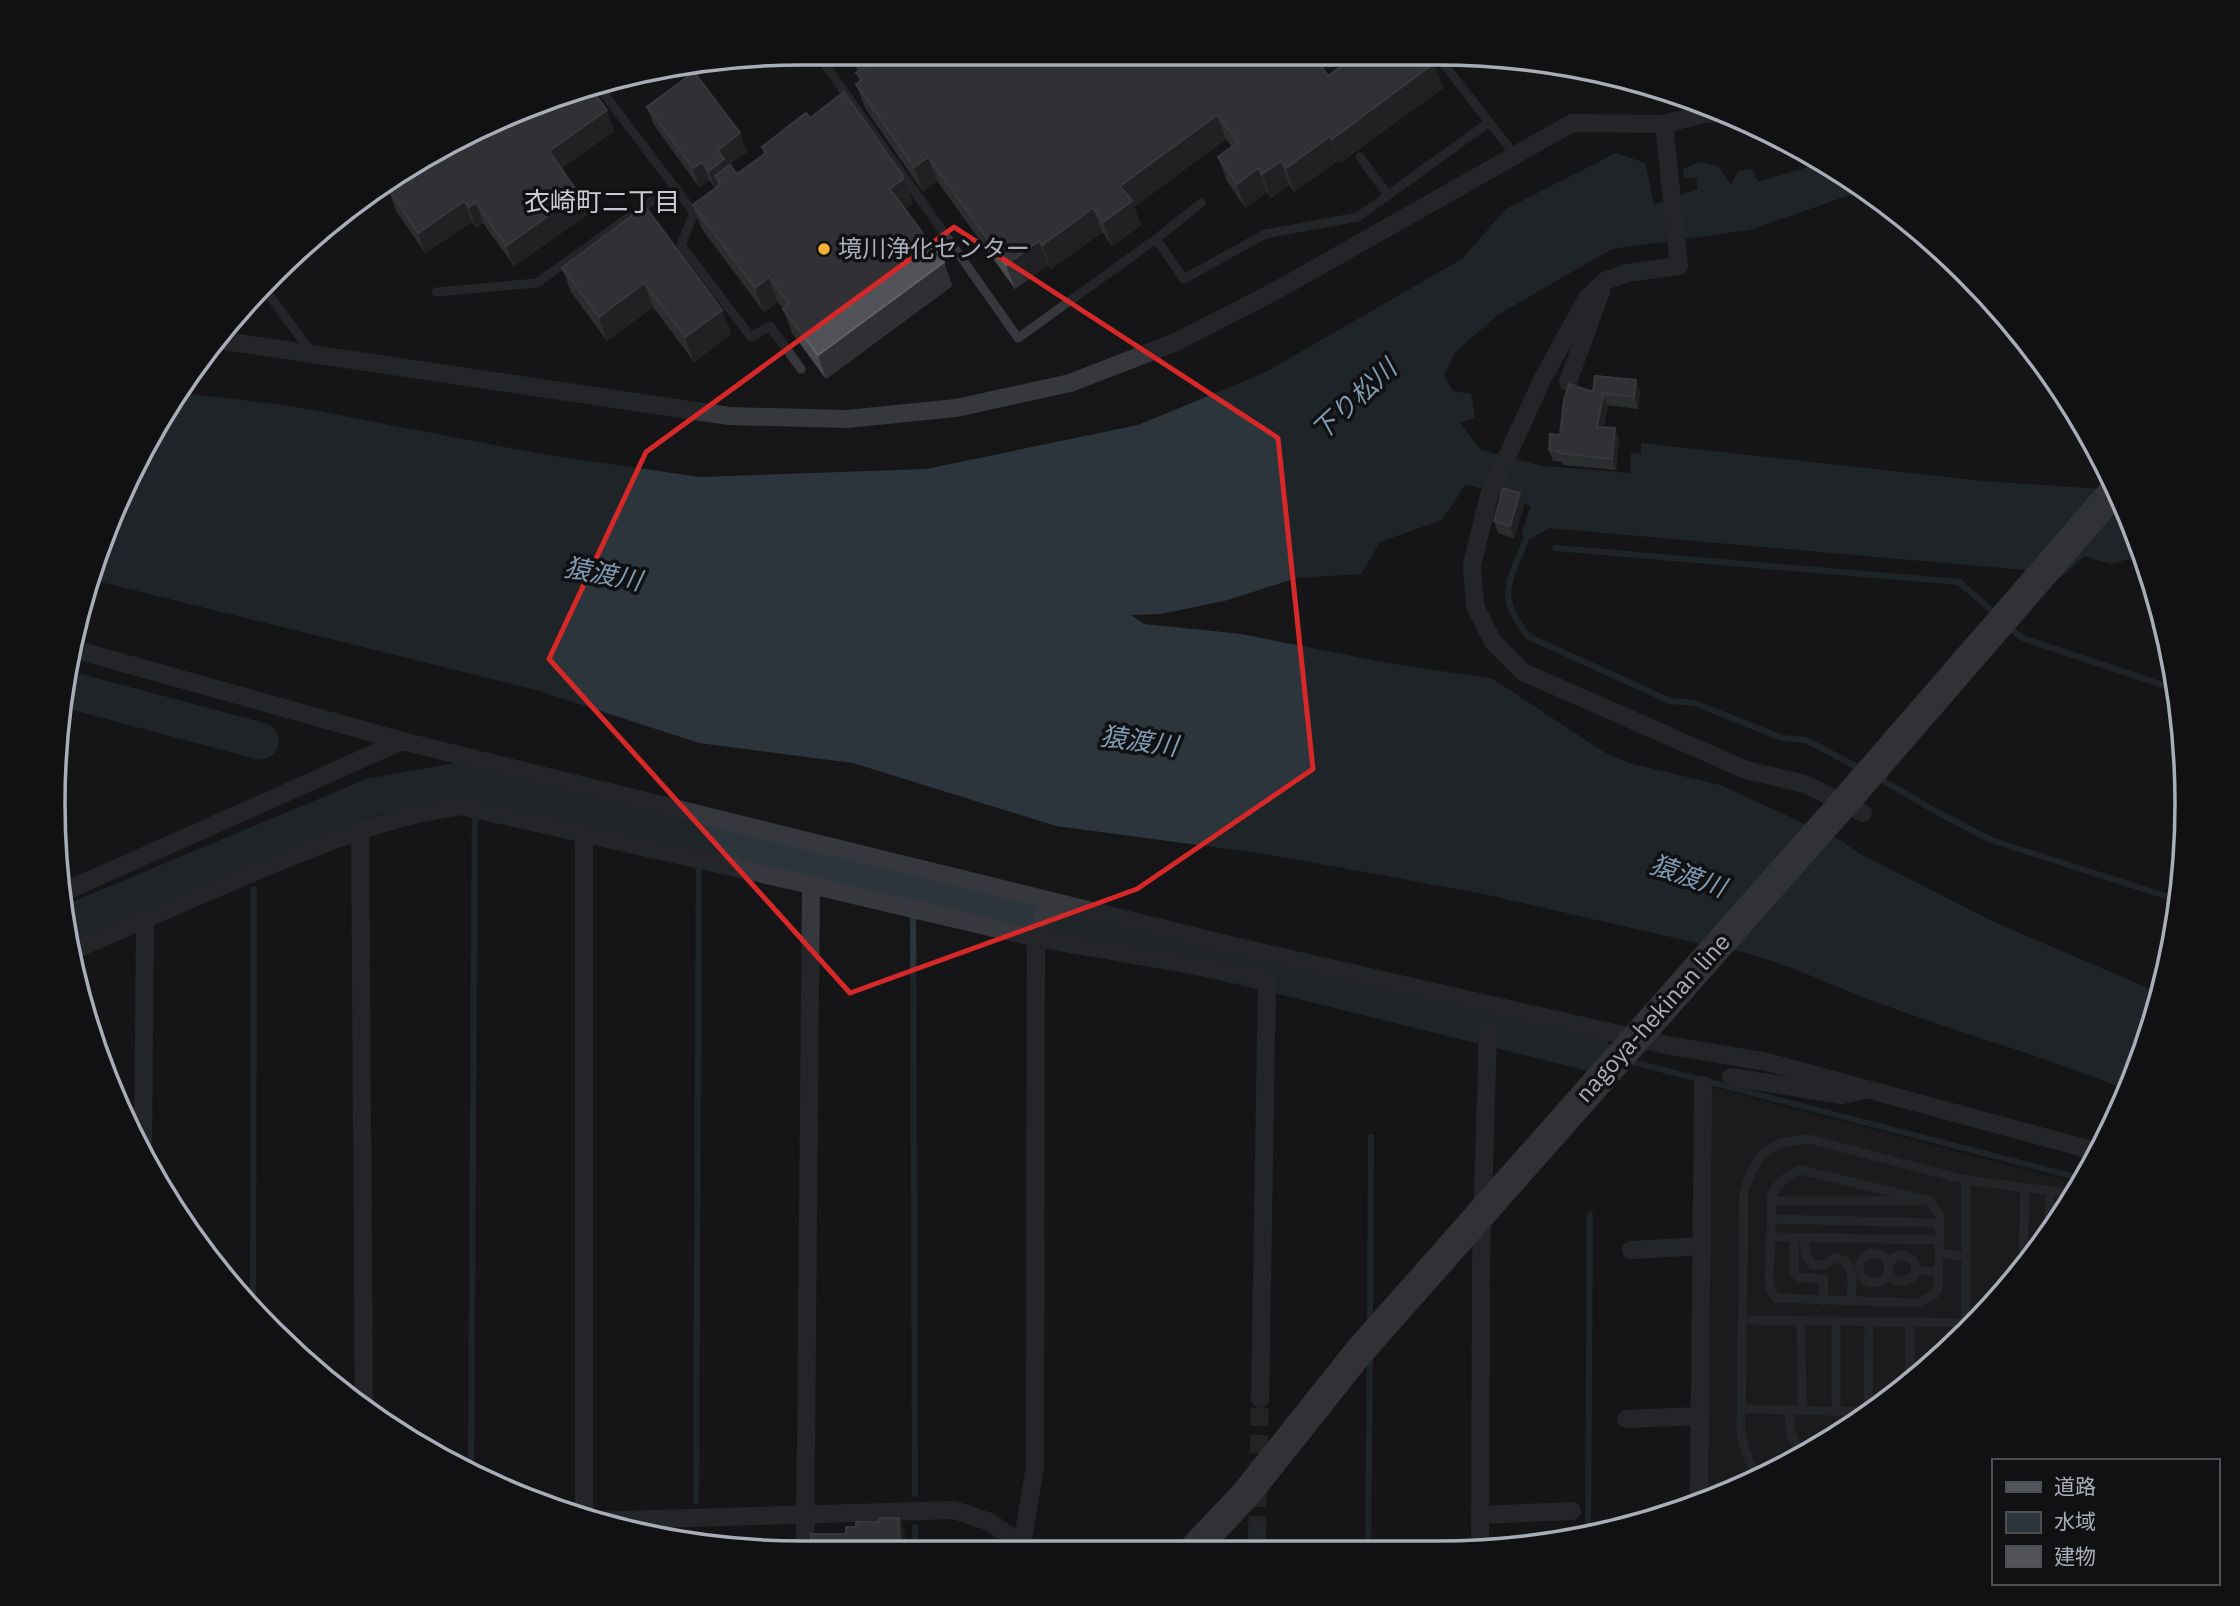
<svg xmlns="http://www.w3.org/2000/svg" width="2240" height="1606" font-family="'IBM Plex Sans','Noto Sans JP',sans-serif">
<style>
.built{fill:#222225}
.water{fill:#2c353c}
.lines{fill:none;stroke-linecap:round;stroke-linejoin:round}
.stream{stroke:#2c353c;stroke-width:6}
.river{stroke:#2c353c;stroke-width:37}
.minor-tunnel{stroke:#333438;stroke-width:18;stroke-dasharray:18 9;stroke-linecap:butt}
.service{stroke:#37383d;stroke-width:9}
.minor{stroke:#37383d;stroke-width:18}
.primary{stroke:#53555c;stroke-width:30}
.wall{fill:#47494d}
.shaded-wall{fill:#2f3033}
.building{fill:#525359;stroke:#5f6168;stroke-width:2}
.marked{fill:none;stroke:#d62828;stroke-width:5;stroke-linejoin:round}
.poi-dot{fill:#f2b134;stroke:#111113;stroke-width:2.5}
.labels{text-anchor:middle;stroke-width:7;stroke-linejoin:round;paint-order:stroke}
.poi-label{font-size:24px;fill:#a8adb8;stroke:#111113;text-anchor:start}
.street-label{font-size:24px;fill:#a8adb8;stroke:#111113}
.neighbourhood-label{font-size:26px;fill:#c9ccd4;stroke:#111113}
.water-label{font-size:26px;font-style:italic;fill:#7f9bb3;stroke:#111113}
.rim{fill:none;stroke:#a8adb8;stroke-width:3.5}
</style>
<rect width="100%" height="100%" fill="#161618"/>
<!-- built -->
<polygon class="built" points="1711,1087 2080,1184 2032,1260 1932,1368 1854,1427 1725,1496 1707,1501"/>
<!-- water -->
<g class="water">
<path d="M1616 153 1645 163 1654 205 1698 189 1696 178H1684L1683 169 1700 162 1718 166 1731 185 1739 171 1752 169 1758 182 1825 162 1864 190 1749 230 1612 249 1499 314 1455 352 1444 376 1453 391 1471 394 1475 418 1460 423 1485 455 1442 520 1380 542 1361 574 1296 578 1228 600 1161 614 1131 615 1144 624 1242 634 1376 661 1493 679 1602 751 1629 763 1720 785 1840 840 1862 855 1996 923 2162 994 2127 1090C2045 1056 1959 1033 1876 1002 1822 982 1768 953 1710 946L1484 894 1343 868 1258 853 1056 826 853 763 699 743 536 690 89 579 130 471 182 393 291 406 541 454 700 477 926 469 1138 425 1264 373 1462 259 1506 209Z"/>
<path d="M1641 443 1983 481 2115 490 2127 515 2125 523 2132 527 2148 564 2129 559 2110 564 2085 556C2074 563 2070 572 2059 578L2025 570 1549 528 1525 542 1522 531 1531 506 1516 501 1520 493 1506 488 1517 468 1528 474 1533 465 1630 473 1631 453 1641 454Z"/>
</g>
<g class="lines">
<!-- stream -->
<g class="stream">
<path d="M1525 542C1507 585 1497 598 1529 637L1670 701 1694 703 1782 738 1806 740 1861 769"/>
<polyline points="1555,548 1959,582 1997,615"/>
<polyline points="2007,625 2022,638 2178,690"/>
<polyline points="1877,777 1937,812 1991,840 2178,900"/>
<polyline points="254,855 254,846"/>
<polyline points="913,890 915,1494"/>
<polyline points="1593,1053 1608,1056"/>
<polyline points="1629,1061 2083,1179"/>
<polyline points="253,1311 254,889"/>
<polyline points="1370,1324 1371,1137"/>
<polyline points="471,1476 475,784"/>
<polyline points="696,1501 699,839"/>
<polyline points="915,1527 916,1551"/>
<polyline points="1588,1533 1590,1215"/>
<polyline points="696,1542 696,1534"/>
<polyline points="1368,1548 1370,1356"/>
</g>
<!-- river -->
<g class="river">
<polyline points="1426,458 1477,468 1560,490"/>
<polyline points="62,688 260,741"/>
<polyline points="65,925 371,797 459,781 1033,919 1270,973 1593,1053"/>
</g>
<!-- minor-tunnel -->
<polyline class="minor-tunnel" points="1257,1534 1260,1399"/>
<!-- service -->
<g class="service">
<polyline points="817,53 1018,338 1156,239 1201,203"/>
<polyline points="1435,53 1515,155"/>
<polyline points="1566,68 1570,66"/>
<polyline points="596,83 694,213 705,205"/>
<polyline points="1626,85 1636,83"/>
<polyline points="1360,157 1388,195"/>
<polyline points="694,213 681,245 751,337 770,326 801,369"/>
<polyline points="343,217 426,156"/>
<polyline points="1156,239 1184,279 1265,234 1358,217 1489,122"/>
<polyline points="263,287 312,353"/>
<polyline points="436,292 537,283 653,200 682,197"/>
<path d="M1801 1170 1930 1201 1940 1217 1938 1287 1935 1294 1917 1303 1776 1298 1771 1291 1769 1281 1772 1194C1780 1181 1787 1175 1801 1170Z"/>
<polyline points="2025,1188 2023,1266 2026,1267"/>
<polyline points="1772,1201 1917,1201"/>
<polyline points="1771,1219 1940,1223"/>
<polyline points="2049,1233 2050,1191"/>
<polyline points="1771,1237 1940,1240"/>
<polyline points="1794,1238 1794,1272 1798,1277 1824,1279 1823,1301"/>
<path d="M1805 1238V1253L1813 1266 1826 1264 1834 1258C1857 1259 1852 1285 1851 1301"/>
<polyline points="1939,1253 1966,1257"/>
<circle cx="1874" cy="1268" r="15"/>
<polyline points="1916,1270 1938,1272"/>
<polyline points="1888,1272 1893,1279 1901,1282 1913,1277 1916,1270 1914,1261 1901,1254 1893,1258 1889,1267"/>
<polyline points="1744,1320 1974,1323"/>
<polyline points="1801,1321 1802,1410"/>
<polyline points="1836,1321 1836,1411"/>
<polyline points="1910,1322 1910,1384"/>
<polyline points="1966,1331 1966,1180 2073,1194"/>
<polyline points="1742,1409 1874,1412"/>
<path d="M1790 1410C1790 1428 1788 1444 1807 1452"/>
<polyline points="1858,1411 1858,1424"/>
<polyline points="1868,1411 1869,1322"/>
<path d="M1761 1477C1748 1464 1744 1450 1741 1432L1744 1192C1757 1152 1767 1142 1809 1139L1966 1180"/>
</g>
<!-- minor -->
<g class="minor">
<polyline points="1664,124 1679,266 1627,273 1605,281 1587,298 1542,380 1489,496 1472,565 1475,606 1493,642 1523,672 1746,770 1805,784 1863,813"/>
<polyline points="218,340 729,416 847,419 956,408 1070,383 1176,342 1279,289 1572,123 1664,124 1704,114 1729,112"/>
<polyline points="1568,382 1601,291"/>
<polyline points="70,648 402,741 1234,946 1666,1045 1767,1062 2099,1152"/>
<polyline points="360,829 364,1410"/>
<polyline points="584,832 584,1519"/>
<polyline points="811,885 1036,938 1035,1467 1022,1545"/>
<polyline points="59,894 402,741"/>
<polyline points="1065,912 1046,907 1036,938 1267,978 1260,1399"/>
<path d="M72 951C144 920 216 888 288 858 345 835 400 814 461 806L811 885 805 1552"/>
<polyline points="1731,1077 1842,1095 1865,1090"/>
<polyline points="143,1152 145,920"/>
<polyline points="1631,1250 1702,1246"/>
<polyline points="1626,1419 1700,1416"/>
<polyline points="1699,1503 1703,1085"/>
<polyline points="1480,1515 1572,1511"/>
<polyline points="591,1521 954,1510 990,1522 1022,1545 1024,1550"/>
<polyline points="1480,1547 1481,1265 1488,1030"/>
<polyline points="1257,1549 1257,1534"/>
</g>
<!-- primary -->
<polyline class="primary" points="1194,1549 1246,1494 1358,1353 1844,803 2115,490"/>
</g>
<!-- wall -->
<g class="wall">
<polygon points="844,52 1346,52 1323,69 1328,76 1443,88 1340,163 1339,160 1294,192 1289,185 1271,198 1267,192 1245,208 1227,181 1218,157 1232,147 1226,139 1134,207 1141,225 1112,246 1102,232 1051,269 1048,265 1015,289 937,181 923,192 865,108 856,84 860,81 856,73 858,71"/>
<polygon points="647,107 747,152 727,166 737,174 764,154 762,147 810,118 912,200 911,201 912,204 905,209 944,262 952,286 826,379 792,333 783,309 778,302 764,312 702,229 693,205 715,188 709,180 699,187 654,125"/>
<polygon points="471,130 614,131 561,168 587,215 514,266 483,223 476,228 472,222 425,253 396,211 389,190 431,161 429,154"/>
<polygon points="645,206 722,310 731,334 694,362 653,307 607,341 571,292 562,268"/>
<polygon points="1636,380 1640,392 1638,409 1607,405 1604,427 1615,428 1619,440 1616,470 1563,465 1562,462 1553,461 1549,450 1593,392"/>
<polygon points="1520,493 1524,506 1514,538 1498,533 1494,521"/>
</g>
<!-- shaded-wall -->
<g class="shaded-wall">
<polygon points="1310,52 1346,52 1317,73"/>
<polygon points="1434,63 1443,88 1340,163 1332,139"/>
<polygon points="607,110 614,131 557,172 549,151"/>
<polygon points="1217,115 1226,139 1134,207 1141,225 1112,246 1103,222 1120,186"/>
<polygon points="740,133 747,152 727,166 731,178 715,176 719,186 715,189 709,171 718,150"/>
<polygon points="1330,136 1339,160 1294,192 1286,168"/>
<polygon points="928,157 937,181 923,192 914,167"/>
<polygon points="1281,161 1289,185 1271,198 1262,174"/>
<polygon points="702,162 709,180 699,187 693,168"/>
<polygon points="1258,168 1267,192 1245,208 1237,184"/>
<polygon points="903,176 912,200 911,201 912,204 899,213 890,189"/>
<polygon points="579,194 587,215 514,266 506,246"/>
<polygon points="464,201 472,222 425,253 418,233"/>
<polygon points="476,202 483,223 476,228 469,207"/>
<polygon points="1093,208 1102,232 1051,269 1042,245"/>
<polygon points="1039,241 1048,265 1015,289 1006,265"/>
<polygon points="944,262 952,286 826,379 818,355"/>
<polygon points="769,277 778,302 764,312 755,288"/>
<polygon points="644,283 653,307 607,341 599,317"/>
<polygon points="722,310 731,334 694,362 685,337"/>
<polygon points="1636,380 1640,392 1638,409 1634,397"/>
<polygon points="1603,395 1608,406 1602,438 1597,427"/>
<polygon points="1615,428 1619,440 1616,470 1612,459"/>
<polygon points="1520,493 1524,506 1514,538 1510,526"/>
<polygon points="899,1518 905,1533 905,1551 900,1551"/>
</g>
<!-- building -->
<g class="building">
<polygon points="853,52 1311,52 1328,76 1360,52 1426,52 1434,63 1332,139 1330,136 1286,168 1281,161 1262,174 1258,168 1237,184 1218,157 1238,142 1217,115 1120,186 1132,201 1103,222 1093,208 1042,245 1039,241 1006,265 928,157 914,167 856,84 862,80 856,73 864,67"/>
<polygon points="694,72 740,133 718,150 724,159 709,171 702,162 693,168 647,107"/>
<polygon points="589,86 607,110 549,151 579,194 506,246 476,202 469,207 464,201 418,233 389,190 434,160 430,154 471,130"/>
<polygon points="844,92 903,176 901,177 903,179 890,189 944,262 818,355 783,309 789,304 769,277 755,288 693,205 721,184 715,176 730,165 737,174 766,153 762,147 790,125 806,113 810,118"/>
<polygon points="645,206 722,310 685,337 644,283 599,317 562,268"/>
<polygon points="1595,376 1636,380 1634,397 1599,393 1603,395 1597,427 1615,428 1612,459 1558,453 1559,451 1549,450 1550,434 1560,435 1564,400 1569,384 1593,392"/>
<polygon points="1503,488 1520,493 1510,526 1494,521"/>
<polygon points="1704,1490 1737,1490 1725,1496 1704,1502"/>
<polygon points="879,1518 899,1518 900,1551 810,1552 811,1534 846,1534 846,1527 856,1527 856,1522 879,1522"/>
</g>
<!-- marked area -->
<path d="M0 0H2240V1606H0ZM954 227 1278 438 1313 769 1137 889 850 993 549 659 646 452Z" fill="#161618" fill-opacity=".55" fill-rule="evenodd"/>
<path class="marked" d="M954 227 1278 438 1313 769 1137 889 850 993 549 659 646 452Z"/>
<!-- markers -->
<circle class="poi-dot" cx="824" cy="249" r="7"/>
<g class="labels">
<!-- poi labels -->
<g class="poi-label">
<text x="838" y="257">境川浄化センター</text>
</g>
<!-- street labels -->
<g class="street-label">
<text transform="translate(1653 1018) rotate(-48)" y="8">nagoya-hekinan line</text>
</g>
<!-- neighbourhood labels -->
<g class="neighbourhood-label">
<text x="602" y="211">衣崎町二丁目</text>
</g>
<!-- water labels -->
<g class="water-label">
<text transform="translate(1354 400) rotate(-43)" y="9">下り松川</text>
<text transform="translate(603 574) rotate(11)" y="9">猿渡川</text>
<text transform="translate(1139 741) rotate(8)" y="9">猿渡川</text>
<text transform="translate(1688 876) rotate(19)" y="9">猿渡川</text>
</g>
</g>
<!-- crop -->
<path d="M0 0H2240V1606H0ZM803 65H1437A738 738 0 0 1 2175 803V803A738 738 0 0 1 1437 1541H803A738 738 0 0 1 65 803V803A738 738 0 0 1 803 65Z" fill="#111113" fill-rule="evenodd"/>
<path class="rim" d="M803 65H1437A738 738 0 0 1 2175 803V803A738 738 0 0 1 1437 1541H803A738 738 0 0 1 65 803V803A738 738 0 0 1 803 65Z"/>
<!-- legend -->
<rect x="1992" y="1459" width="228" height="126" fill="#111113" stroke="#4d4f55" stroke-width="2"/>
<rect x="2006" y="1482" width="35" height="10" fill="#53555c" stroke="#4d4f55" stroke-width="2"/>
<text x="2054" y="1494" font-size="21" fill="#a8adb8">道路</text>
<rect x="2006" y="1512" width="35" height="21" fill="#2c353c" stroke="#4d4f55" stroke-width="2"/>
<text x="2054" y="1529" font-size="21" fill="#a8adb8">水域</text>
<rect x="2006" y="1546" width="35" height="21" fill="#525359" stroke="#4d4f55" stroke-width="2"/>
<text x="2054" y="1564" font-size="21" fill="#a8adb8">建物</text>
</svg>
